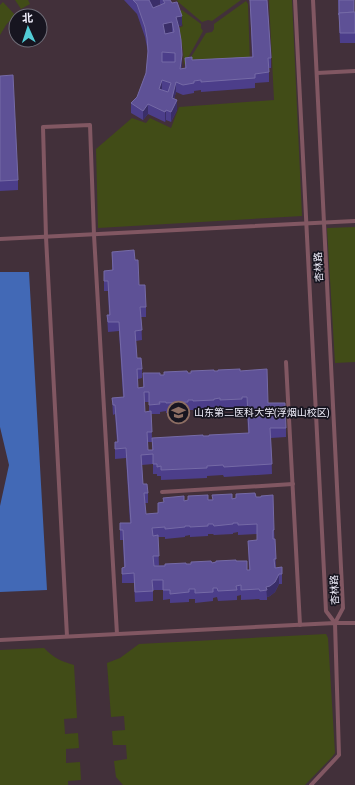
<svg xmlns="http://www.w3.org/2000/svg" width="355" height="785" font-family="'Archivo Narrow','Noto Sans SC',sans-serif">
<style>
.education{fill:#42303a;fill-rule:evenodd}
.green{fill:#414c17}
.water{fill:#4269b6}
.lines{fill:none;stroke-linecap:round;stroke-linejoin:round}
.service{stroke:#815762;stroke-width:4}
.wall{fill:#4c3e8a;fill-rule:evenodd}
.shaded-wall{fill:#3a2e68}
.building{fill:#5e5196;stroke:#756aa6;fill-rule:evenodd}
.labels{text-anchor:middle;stroke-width:3.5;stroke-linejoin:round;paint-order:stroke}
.street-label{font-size:10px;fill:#f2f0fd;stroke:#171520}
.poi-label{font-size:10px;fill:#f2f0fd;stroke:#171520;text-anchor:start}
</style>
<rect width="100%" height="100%" fill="#302a43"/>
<!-- education -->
<path class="education" d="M0 0H355V785H0ZM16 16H40V40H16Z"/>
<!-- green -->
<g class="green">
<polygon points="15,0 28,0 30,4 21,9"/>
<polygon points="178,0 241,0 212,21 208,20 202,22 177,1"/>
<polygon points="269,0 292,0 302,216 98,228 96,149 132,118 146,123 150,118 171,128 179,107 274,100"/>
<polygon points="246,1 248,4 250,64 188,62 206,33 212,32 214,29 214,24"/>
<polygon points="3,2 15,15 6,25 0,35 0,5"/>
<polygon points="182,10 201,24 201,28 203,31 184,65 183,50 179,28 183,26 178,12"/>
<polygon points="355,227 355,362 335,363 327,228"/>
<polygon points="326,634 328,638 335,753 332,757 305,785 123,785 116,777 114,761 127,759 126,745 113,745 112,731 125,730 124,716 111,717 107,663 120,658 139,644"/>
<path d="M44 648C54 658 60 661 74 665L77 718 64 719 65 734 78 733 79 748 66 749V763L80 762 81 780 68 781V785H0V650Z"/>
</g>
<!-- water -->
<polygon class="water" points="0,272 29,272 47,590 0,592 0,506 9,465 0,427"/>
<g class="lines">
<!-- service -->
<g class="service">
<polyline points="295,0 326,611 335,623"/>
<polyline points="313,0 343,608 335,623"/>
<polyline points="317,73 355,71"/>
<polyline points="0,239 355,221"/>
<polyline points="286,362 300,625"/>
<polyline points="162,492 293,484"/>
<polyline points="335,623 355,623"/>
<polyline points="67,636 46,237 43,127 90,125 94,235 117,634"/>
<polyline points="0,640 335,623 339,755 311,785"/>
</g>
</g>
<!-- wall -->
<g class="wall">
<path d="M124 0H170L182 25 179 26 182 65 181 69 185 68V58L192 60 252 57 250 1 249 0H267L271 58V68H269V82L255 83V88L201 92V90L194 91V93L183 95 176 92 174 99 177 110 171 122 166 120 165 122 148 114 143 120 131 113V103L137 97 146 73 148 54 147 47 145 37 137 14ZM160 4 161 5 153 8Z"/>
<polygon points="338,0 354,0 354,12 355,12 355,43 340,43"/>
<polygon points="0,76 18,180 18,190 0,191"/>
<path d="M112 252 135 260 139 285 146 307V317H141L142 340 136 341 137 358 142 369V378L138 379V388L143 387V373L160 375 240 371 268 403 286 428V437L271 438 272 474 224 477 223 475 207 476V478L161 480V476H157V474H153V464L142 465 143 484 148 493V503H145L146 514 158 513V503L184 501 256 497 274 530 276 568 282 567V584H279L275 592 270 596 267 597V600H260L259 599 241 600V595L237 596V600L218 601 217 597 213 598V601L195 603V599H189V602L170 603V599L163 600V590H153V601L135 602 134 583H122V568L124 567 123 540H120V523H130L126 458 115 459V442H117L115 414 113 415 112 398 123 397 119 331 108 332 107 315H109L108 291H104V271L112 270ZM145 402H149V412H145ZM242 407H247L248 433 203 436 152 438 151 414H160V412L166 411V413L188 412V410H193V411L214 410V408H220V410L242 409ZM148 442H152V450H148ZM238 532V535L257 534V540L248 541 249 570H247L236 561 154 566H159L158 537H165V539L185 537V536L190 535V537L208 536V534H213L214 535 233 534V533Z"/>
</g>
<!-- shaded-wall -->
<g class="shaded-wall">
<polygon points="149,0 160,0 160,4 149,10"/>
<polygon points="182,16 182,25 176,27 176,17"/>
<polygon points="172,22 172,32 163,34 163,24"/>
<polygon points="182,55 182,65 180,79 180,69"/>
<polygon points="162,80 162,90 159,99 159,89"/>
<polygon points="176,82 176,92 172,107 172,98"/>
<polygon points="177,100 177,110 171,122 171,112"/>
<polygon points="148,104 148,114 143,120 143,111"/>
<polygon points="166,110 166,120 165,122 165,112"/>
<polygon points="279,574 279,584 275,592 270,596 267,597 266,587"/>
</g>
<!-- building -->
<g class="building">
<path d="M133 0H149L153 8 165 3 163 0H170L172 3 177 2 182 16 176 17 179 28 181 40 182 55 180 69 186 68 185 58 192 57V60L253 57 250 0H267L271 58H268L269 72 255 74V78L201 82V80L194 81V83L183 85 176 82 172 98 177 100 171 112 166 110 165 112 148 104 143 111 131 103 137 97 146 73 148 51 147 38 145 27 137 4ZM172 22 174 32 165 34 163 24ZM162 52 175 53V62H162ZM162 80 171 83 168 92 159 89Z"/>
<polygon points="339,0 354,0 354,12 339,13 339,15"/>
<polygon points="355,12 355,33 340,33 339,13"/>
<polygon points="13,75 18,180 0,181 0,76"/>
<path d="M134 250 135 260H138L139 285H145L146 307H140L142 330 135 331 137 358H141L142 369H137L138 388 144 387 143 373H160V375H164V372L187 371 188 373H191V371L214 370V371H218V370L240 369V371L267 369 268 403H285L286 428H270L272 464 224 467 223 465 207 466V468L161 470V466L157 467V464H153V454L141 455 143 484H147L148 493H144L146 514 158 513V503L164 502 163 498 184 496V501L188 500V496L208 495V500H213L212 495 232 494V499L236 498V494L255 493 256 497H261V496L273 495 274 530H273V539H275L276 559H274L275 568 282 567V574H279L275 582 270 586 266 587 267 590 260 591 259 589 241 590V585L236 586 237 590 218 591 217 588H213V592L195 593V589H189V592L170 594V590H163V580H152L153 591 135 592 134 573 122 574V568L125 567 123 530H120V523H131L126 448 115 449V442H118L115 405H113L112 398 124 397 119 322H108L107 315H110L108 281H104V271L113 270 112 252ZM144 392H149V405L160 404 159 402H166V403L188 402V400H193V401L214 400V399L220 398V400L242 399V397H247L249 433 209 435V436H203V435L152 438 153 450H148L147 432H152L151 411 145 412ZM233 523H238V525L257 524V540L248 541 250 570H247V561H236V560L216 561V562L212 563 211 561 191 562V564H186V563L165 564V566H154L153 556H159L158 535 153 536 152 528 165 527V529L185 527V526H190V527L208 526V524H213L214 526 233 524Z"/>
</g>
<!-- icons -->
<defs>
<symbol id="university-ring" viewBox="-11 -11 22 22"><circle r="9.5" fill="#171520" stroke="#8d6e63" stroke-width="1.5"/><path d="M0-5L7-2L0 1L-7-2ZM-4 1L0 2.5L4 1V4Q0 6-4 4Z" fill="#8d6e63"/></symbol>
</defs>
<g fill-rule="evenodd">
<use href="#university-ring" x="166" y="400" width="25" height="25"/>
</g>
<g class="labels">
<!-- street labels -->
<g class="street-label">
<text transform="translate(318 267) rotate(-93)" y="4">杏林路</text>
<text transform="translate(334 590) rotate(-92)" y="4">杏林路</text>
</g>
<!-- poi labels -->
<g class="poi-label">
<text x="194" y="416">山东第二医科大学(浮烟山校区)</text>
</g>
</g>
<!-- north arrow -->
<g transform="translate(28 28) rotate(357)"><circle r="19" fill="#171520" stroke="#6f6d78"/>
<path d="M0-3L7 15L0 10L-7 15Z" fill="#52ccd5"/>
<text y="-6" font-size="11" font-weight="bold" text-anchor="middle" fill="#f2f0fd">北</text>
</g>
</svg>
